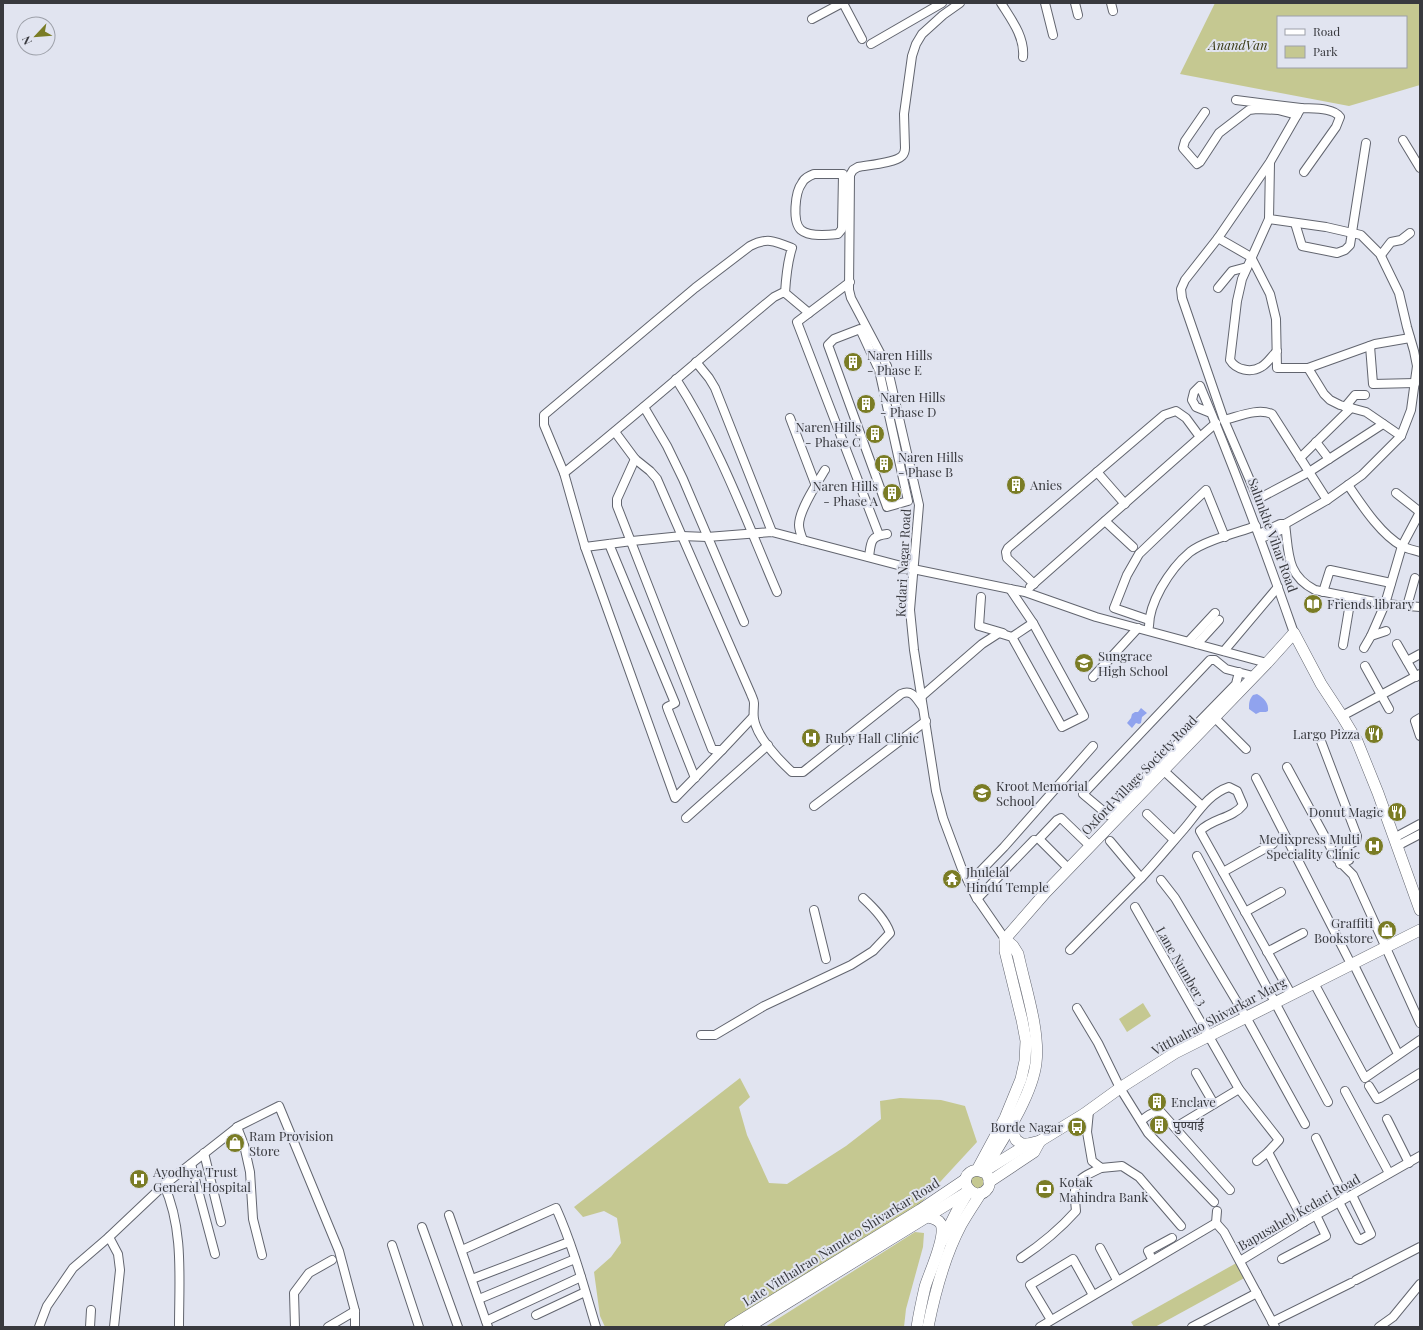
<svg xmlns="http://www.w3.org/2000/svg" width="1423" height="1330" font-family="'Playfair Display','Noto Sans Devanagari',serif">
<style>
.green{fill:#c5c891;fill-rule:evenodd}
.water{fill:#90a3ee}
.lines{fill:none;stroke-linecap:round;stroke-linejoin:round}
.street-casing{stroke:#62656f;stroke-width:10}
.secondary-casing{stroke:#62656f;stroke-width:12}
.street{stroke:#fff;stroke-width:8}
.secondary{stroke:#fff;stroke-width:11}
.labels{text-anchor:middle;stroke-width:4;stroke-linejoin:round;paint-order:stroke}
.park-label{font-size:13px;font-style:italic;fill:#383913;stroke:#e1e4f0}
.poi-label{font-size:13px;fill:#38393e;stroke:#e1e4f0;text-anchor:start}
.street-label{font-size:13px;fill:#38393e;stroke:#e1e4f0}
</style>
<rect width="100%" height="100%" fill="#e1e4f0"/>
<!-- green -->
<g class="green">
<path d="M1215 3H1420V85L1349 106 1180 74ZM1278 17H1406V67H1278Z"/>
<polygon points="1143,1003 1151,1016 1127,1032 1119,1019"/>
<polygon points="740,1078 750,1097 739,1107 747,1135 769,1183 787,1184 846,1146 881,1119 880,1101 900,1098 941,1100 965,1106 977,1142 917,1207 724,1327 605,1327 600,1316 594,1272 611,1257 621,1243 617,1218 604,1211 583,1217 574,1207"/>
<polygon points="991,1167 984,1189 979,1190 968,1184 970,1177"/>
<polygon points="915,1232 924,1233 923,1247 906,1309 904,1327 765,1327"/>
<polygon points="1240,1261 1248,1276 1155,1327 1134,1327 1131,1322"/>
</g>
<!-- water -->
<g class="water">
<path d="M1257 694C1264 698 1269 703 1268 711L1266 712H1260L1256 714 1249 709C1249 703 1249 700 1253 695Z"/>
<polygon points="1141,708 1147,713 1142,717 1141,723 1139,724 1136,723 1132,728 1127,723 1131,718 1132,714 1135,712 1138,712"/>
</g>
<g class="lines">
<defs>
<g id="street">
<polyline points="843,3 862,39"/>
<path d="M960 3 943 15 922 34 916 44 912 56 904 114 905 148C905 151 904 154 902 156 895 163 868 165 858 167L853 170 850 175 849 290 851 298 887 366 919 505 910 610 914 650 936 791 943 818 962 869 976 897 1005 939"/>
<path d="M1001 3C1011 19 1025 37 1023 57"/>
<polyline points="1045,3 1053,35"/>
<polyline points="1075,3 1078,15"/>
<polyline points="1111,3 1113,11"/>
<polyline points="812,19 842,3"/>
<polyline points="871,44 942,3"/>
<polyline points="1236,100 1301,108"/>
<polyline points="1205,112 1185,141 1183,148 1197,164 1200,162 1219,133 1249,110 1257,109 1278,110 1297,115"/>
<polyline points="1403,140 1420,168"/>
<path d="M1304 172 1336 127 1340 117C1333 107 1312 109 1301 108L1270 162 1218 238 1185 280 1181 289 1182 298 1224 420 1258 499 1309 472 1383 424"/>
<path d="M814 174H843L842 229 838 234C828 235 809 237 801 230 792 222 795 192 802 183 804 178 809 176 814 174Z"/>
<path d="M1269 219 1242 279 1237 301 1230 360C1236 370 1251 373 1261 367 1267 364 1272 356 1277 351"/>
<polyline points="1295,223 1302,246 1337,253 1345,250 1350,245 1366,143"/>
<polyline points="1218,238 1251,257 1270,294 1276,319 1277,368 1308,368 1324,394 1330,400 1340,405 1366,412 1401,436"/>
<polyline points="1381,255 1391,242 1401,240 1410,233"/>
<polyline points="850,282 797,322 879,535"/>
<polyline points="1218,288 1232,271 1247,267"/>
<path d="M785 293C786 277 787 263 792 248 775 241 767 237 750 246L695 288 544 415V425L564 473C635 416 704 355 774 297L784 292 809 313"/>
<polygon points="860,329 879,370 908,501 887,507 828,345 834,339"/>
<polyline points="1370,346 1373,384 1415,383"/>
<polyline points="696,362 709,378 715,388 772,532"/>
<polyline points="1308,368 1375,344 1410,338"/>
<path d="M676 379C719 445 746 520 777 592"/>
<polyline points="644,407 667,446 683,479 744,622"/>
<polyline points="1345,407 1355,395 1365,395"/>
<path d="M1211 413 1196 407 1192 400 1194 392 1200 386C1234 467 1265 550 1294 633"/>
<polyline points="790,418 816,486"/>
<path d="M1224 420C1240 416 1258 408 1272 414L1327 500"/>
<path d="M615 432 635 459 650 471 657 479 751 694C752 697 754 700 754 703 754 708 753 714 754 719 757 737 779 760 792 772H803L808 768 901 694C912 689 916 698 922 706"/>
<polyline points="1316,442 1329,459"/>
<polyline points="1300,458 1351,408"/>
<polyline points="635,459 617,499 617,506 712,749 715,750 722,750 753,717"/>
<polyline points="1097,472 1125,504"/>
<polyline points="564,473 585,547 632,541 682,536 707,537 772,532 913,569 1025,592 1096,617 1267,663"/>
<path d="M1348 485C1361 504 1381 535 1402 546 1407 549 1414 550 1420 552"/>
<polyline points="1396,493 1420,512"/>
<polyline points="1105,521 1133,547"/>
<path d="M1285 524C1289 553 1286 575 1315 590L1385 604 1420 607"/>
<polyline points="1259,534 1280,524 1285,524 1327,500 1362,475 1401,436 1411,410 1417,366 1414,351 1407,327 1399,293 1380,254 1361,235 1326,227 1269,219 1270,163"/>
<polyline points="1264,537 1281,530 1285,524"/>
<path d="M803 540C801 535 799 530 799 525 799 510 817 483 825 470"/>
<polyline points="609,544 675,703 667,707 668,710 695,778"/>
<polyline points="585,547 675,798 722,750"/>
<path d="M869 557C871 542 870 536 887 534"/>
<polyline points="1034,584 1007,558 1006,552 1008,548 1164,415 1176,411 1186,418 1200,437"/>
<polyline points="1030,587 1216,423"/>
<polyline points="1323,592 1330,570 1391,583"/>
<polyline points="981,597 979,626 1003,633"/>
<polyline points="1407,606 1415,578"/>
<polyline points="1149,620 1114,608 1127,575 1139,554 1206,490 1225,537"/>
<path d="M1149 626C1149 613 1155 599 1161 588 1169 574 1178 562 1190 552 1206 540 1237 533 1256 526"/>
<polyline points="1371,636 1385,604 1402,546 1420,512"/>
<polyline points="1012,637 1033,623"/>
<polyline points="1189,641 1215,613"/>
<polyline points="1197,644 1219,620"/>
<polyline points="1397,644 1416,677"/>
<polyline points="1343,645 1351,597"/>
<polyline points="1364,648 1371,636 1386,631"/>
<polyline points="1224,651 1278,587"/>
<polyline points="1407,661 1420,654"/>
<polyline points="1365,666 1389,709"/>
<polyline points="1239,672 1236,684 1108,815 1083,794 1210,660 1215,660 1226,669 1253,676"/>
<polyline points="1093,677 1138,628"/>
<polyline points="922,696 982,644 999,633 1012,637 1062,727 1084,716 1033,623 1010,589"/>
<polyline points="1342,716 1420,674"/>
<polyline points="1214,717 1246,749"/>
<polyline points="1420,718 1415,721 1420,736"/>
<path d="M1319 736 1357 836 1356 841C1344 847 1346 849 1349 860L1340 864"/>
<polyline points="1287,767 1337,859 1353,875 1420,1023"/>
<polyline points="1163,770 1202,806"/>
<polyline points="1256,778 1351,964"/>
<polyline points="814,806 926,721"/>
<polyline points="1147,814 1174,840"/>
<polyline points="686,818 768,745"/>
<polyline points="1394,838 1420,824"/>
<path d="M1110 841 1141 878C1156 862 1170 845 1184 829 1197 814 1208 794 1229 787L1237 791 1243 805C1232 819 1212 818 1200 831L1291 994"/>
<polyline points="1397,846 1420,834"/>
<polyline points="1197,856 1328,1102"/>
<polyline points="1068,868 1039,839 1057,820 1061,818 1090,846"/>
<polyline points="1223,872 1273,844"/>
<polyline points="1161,880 1175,898 1246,1017 1305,1124"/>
<polyline points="969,883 1004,847 1093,746"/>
<polyline points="977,899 1034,840"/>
<polyline points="1135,907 1239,1089 1279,1140 1268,1152 1257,1161"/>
<polyline points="814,910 826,959"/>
<polyline points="1245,912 1281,892"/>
<polyline points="1070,950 1141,878"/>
<polyline points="1267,952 1303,933"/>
<polyline points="1353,963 1398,1054"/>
<polyline points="1314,983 1365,1078 1420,1040"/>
<polyline points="1077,1008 1098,1043 1120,1088 1148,1133 1214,1202"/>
<path d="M701 1035H715L764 1006 851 965 873 951 890 933C885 919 874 908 863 898"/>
<polyline points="1196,1073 1214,1104"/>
<polyline points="1369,1086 1377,1099 1380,1098 1420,1073"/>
<polyline points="1345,1091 1389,1173"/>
<polyline points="1089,1111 1087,1132 1092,1161 1101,1168 1122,1166 1139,1177 1181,1226"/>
<polyline points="1387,1119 1409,1163"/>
<path d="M1141 1121C1147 1116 1152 1112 1160 1111L1230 1190"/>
<polyline points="237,1127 244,1145 250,1172 253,1219 262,1255"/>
<polyline points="1176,1127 1239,1089"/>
<polyline points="1316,1138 1345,1198"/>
<polyline points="1268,1152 1304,1222"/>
<polyline points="204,1153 221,1222"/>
<polyline points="191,1164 215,1254"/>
<path d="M164 1185C184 1229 179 1280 179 1327"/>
<polyline points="1339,1202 1358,1239 1360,1240 1371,1234 1352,1195"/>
<polyline points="449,1215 488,1327"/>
<polyline points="1216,1223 1217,1211"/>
<polyline points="422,1227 458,1327"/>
<polyline points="109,1237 118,1254 120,1270 114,1327"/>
<polyline points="392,1245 419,1327"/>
<polyline points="1100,1248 1117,1280"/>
<path d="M462 1250 556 1208C573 1246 584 1287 596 1327"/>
<path d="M1021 1258C1042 1244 1059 1230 1076 1211 1073 1181 1074 1181 1101 1168"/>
<polyline points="1152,1259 1148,1251 1172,1238"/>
<polyline points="1282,1259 1326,1236 1316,1215"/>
<polyline points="1240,1261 1304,1222 1420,1156"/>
<polyline points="472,1279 569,1242"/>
<polyline points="1356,1280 1420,1247"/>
<polyline points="479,1299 575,1259"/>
<polyline points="536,1315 585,1292"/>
<polyline points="1051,1320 1030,1285 1073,1259 1093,1295"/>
<polyline points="486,1321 581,1277"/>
<polyline points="1272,1322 1351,1283"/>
<polyline points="39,1327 47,1306 73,1268 109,1237 164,1185 239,1126 279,1106 339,1251 355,1311 355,1327"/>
<polyline points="90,1327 91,1310"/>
<polyline points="295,1327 294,1293 309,1273 332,1260"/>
<polyline points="328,1327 355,1311"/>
<polyline points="1040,1327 1216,1223 1224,1232 1275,1327"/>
<polyline points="1192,1327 1257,1293"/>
<polyline points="1379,1327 1393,1317 1420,1284"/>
</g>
<g id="secondary">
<polyline points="1013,1123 1013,1133 1016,1140 1022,1144 1028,1144 1040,1141 1084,1114 1120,1088 1175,1053 1420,930"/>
<path d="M986 1167C1003 1139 1032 1096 1036 1063 1040 1030 1025 987 1018 954L1013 946 1005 939"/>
<path d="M977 1170 986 1173C989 1178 991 1183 988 1188 975 1207 951 1175 977 1170L1005 1118 1021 1079 1025 1061 1026 1041 1022 1020 1005 951V939L1046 892 1267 663 1294 633 1321 684 1342 716 1357 741 1378 793 1420 910"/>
<polyline points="986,1170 1028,1144"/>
<polyline points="989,1182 1034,1152 1040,1141"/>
<polyline points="942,1241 957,1211 967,1194"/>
<polyline points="730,1327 920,1210 966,1179"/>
<polyline points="748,1327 969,1191"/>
<path d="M917 1327C919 1314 922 1300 925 1287 929 1273 947 1237 941 1224 938 1219 933 1218 928 1217"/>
<path d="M928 1327C935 1292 944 1257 961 1225 967 1214 974 1204 981 1193"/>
</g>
</defs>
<!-- street casing -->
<use href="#street" class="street-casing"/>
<!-- secondary casing -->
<use href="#secondary" class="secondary-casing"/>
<!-- street -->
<use href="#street" class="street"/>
<!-- secondary -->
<use href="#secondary" class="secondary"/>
</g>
<!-- icons -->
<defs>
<symbol id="building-disc" viewBox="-11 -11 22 22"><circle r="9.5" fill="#7a7c25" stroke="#e1e4f0"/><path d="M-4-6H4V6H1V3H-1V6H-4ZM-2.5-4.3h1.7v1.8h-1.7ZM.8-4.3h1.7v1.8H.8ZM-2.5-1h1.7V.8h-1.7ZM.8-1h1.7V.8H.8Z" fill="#fff"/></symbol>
<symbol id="library-disc" viewBox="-11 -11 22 22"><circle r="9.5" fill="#7a7c25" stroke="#e1e4f0"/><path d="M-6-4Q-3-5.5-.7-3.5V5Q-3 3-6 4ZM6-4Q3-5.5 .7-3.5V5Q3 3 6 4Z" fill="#fff"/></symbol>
<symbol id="school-disc" viewBox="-11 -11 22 22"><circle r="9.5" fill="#7a7c25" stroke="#e1e4f0"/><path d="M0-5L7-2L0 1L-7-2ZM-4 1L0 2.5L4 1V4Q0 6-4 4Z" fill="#fff"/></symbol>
<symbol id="restaurant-disc" viewBox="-11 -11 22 22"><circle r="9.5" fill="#7a7c25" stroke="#e1e4f0"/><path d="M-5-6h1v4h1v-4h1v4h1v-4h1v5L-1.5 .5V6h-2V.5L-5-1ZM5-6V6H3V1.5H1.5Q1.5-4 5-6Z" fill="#fff"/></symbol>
<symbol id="hospital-disc" viewBox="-11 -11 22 22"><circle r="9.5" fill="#7a7c25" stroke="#e1e4f0"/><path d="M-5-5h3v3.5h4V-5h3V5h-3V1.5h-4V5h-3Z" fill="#fff"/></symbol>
<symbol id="temple-disc" viewBox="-11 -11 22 22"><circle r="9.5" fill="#7a7c25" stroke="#e1e4f0"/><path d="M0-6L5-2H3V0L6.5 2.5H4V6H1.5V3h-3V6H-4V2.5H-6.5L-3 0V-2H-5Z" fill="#fff"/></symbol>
<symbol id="shop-disc" viewBox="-11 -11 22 22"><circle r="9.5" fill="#7a7c25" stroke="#e1e4f0"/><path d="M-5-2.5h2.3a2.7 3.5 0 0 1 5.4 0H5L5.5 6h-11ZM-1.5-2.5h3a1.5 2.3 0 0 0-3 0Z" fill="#fff"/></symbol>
<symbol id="bus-disc" viewBox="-11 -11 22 22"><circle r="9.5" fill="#7a7c25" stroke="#e1e4f0"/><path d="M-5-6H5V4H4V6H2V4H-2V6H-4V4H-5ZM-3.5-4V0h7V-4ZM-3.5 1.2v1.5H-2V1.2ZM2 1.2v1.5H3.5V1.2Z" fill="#fff"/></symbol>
<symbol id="bank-disc" viewBox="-11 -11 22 22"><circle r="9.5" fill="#7a7c25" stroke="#e1e4f0"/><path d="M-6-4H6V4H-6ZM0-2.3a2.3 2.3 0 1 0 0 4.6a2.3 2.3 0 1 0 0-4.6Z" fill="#fff"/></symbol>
</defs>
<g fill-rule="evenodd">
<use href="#building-disc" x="842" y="351" width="22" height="22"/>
<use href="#building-disc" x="855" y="393" width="22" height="22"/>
<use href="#building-disc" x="864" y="423" width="22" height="22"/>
<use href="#building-disc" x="873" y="453" width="22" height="22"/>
<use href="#building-disc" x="1005" y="474" width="22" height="22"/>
<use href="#building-disc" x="881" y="482" width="22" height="22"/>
<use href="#library-disc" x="1302" y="593" width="22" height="22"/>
<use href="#school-disc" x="1073" y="652" width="22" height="22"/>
<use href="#restaurant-disc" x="1363" y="723" width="22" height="22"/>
<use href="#hospital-disc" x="800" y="727" width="22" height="22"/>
<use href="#school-disc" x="971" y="782" width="22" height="22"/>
<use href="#restaurant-disc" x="1386" y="801" width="22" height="22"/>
<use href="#hospital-disc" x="1363" y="835" width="22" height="22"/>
<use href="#temple-disc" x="941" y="868" width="22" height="22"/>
<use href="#shop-disc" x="1376" y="919" width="22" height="22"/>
<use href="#building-disc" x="1146" y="1091" width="22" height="22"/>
<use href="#building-disc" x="1148" y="1114" width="22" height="22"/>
<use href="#bus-disc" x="1066" y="1116" width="22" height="22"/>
<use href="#shop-disc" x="224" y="1132" width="22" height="22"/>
<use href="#hospital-disc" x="128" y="1168" width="22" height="22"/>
<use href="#bank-disc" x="1034" y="1178" width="22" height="22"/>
</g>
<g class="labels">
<!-- park labels -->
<g class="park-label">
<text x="1238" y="50">AnandVan</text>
</g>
<!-- poi labels -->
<g class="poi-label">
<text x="867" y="360">Naren Hills<tspan x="867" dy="15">- Phase E</tspan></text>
<text x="880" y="402">Naren Hills<tspan x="880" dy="15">- Phase D</tspan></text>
<text x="861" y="432" text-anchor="end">Naren Hills<tspan x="861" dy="15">- Phase C</tspan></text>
<text x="898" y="462">Naren Hills<tspan x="898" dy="15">- Phase B</tspan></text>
<text x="1030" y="490">Anies</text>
<text x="878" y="491" text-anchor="end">Naren Hills<tspan x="878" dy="15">- Phase A</tspan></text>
<text x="1327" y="609">Friends library</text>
<text x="1098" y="661">Sungrace<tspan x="1098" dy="15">High School</tspan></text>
<text x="1360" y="739" text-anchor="end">Largo Pizza</text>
<text x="825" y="743">Ruby Hall Clinic</text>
<text x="996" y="791">Kroot Memorial<tspan x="996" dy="15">School</tspan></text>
<text x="1383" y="817" text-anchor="end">Donut Magic</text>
<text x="1360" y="844" text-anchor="end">Medixpress Multi<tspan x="1360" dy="15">Speciality Clinic</tspan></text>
<text x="966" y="877">Jhulelal<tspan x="966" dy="15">Hindu Temple</tspan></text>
<text x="1373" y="928" text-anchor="end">Graffiti<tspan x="1373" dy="15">Bookstore</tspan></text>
<text x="1171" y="1107">Enclave</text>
<text x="1173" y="1130">पुण्याई</text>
<text x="1063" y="1132" text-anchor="end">Borde Nagar</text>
<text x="249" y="1141">Ram Provision<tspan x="249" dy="15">Store</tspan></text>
<text x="153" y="1177">Ayodhya Trust<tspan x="153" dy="15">General Hospital</tspan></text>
<text x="1059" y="1187">Kotak<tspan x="1059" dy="15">Mahindra Bank</tspan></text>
</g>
<!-- street labels -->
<g class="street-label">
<text transform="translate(1273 535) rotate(70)" y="5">Salunkhe Vihar Road</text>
<text transform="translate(903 563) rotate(-87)" y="5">Kedari Nagar Road</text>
<text transform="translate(1139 775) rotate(-46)" y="5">Oxford Village Society Road</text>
<text transform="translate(1182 966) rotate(60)" y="5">Lane Number 3</text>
<text transform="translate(1219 1016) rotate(-28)" y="5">Vitthalrao Shivarkar Marg</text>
<text transform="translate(1299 1212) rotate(-30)" y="5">Bapusaheb Kedari Road</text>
<text transform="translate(841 1242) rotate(-32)" y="5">Late Vitthalrao Namdeo Shivarkar Road</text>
</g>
</g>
<!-- border -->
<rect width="1423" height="1330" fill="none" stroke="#38393e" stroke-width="8"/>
<!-- legend -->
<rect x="1277" y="16" width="130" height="52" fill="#e1e4f0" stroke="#9da0a9"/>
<rect x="1285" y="29" width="20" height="6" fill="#ffffff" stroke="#9da0a9"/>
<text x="1313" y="36" font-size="12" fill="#38393e">Road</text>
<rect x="1285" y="46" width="20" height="12" fill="#c5c891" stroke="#9da0a9"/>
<text x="1313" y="56" font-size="12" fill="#38393e">Park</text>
<!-- north arrow -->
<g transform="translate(36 36) rotate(244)"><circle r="19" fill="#e1e4f0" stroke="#9da0a9"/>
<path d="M0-3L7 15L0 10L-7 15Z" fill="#7a7c25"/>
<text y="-6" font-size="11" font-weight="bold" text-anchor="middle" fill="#38393e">N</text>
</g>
</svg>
